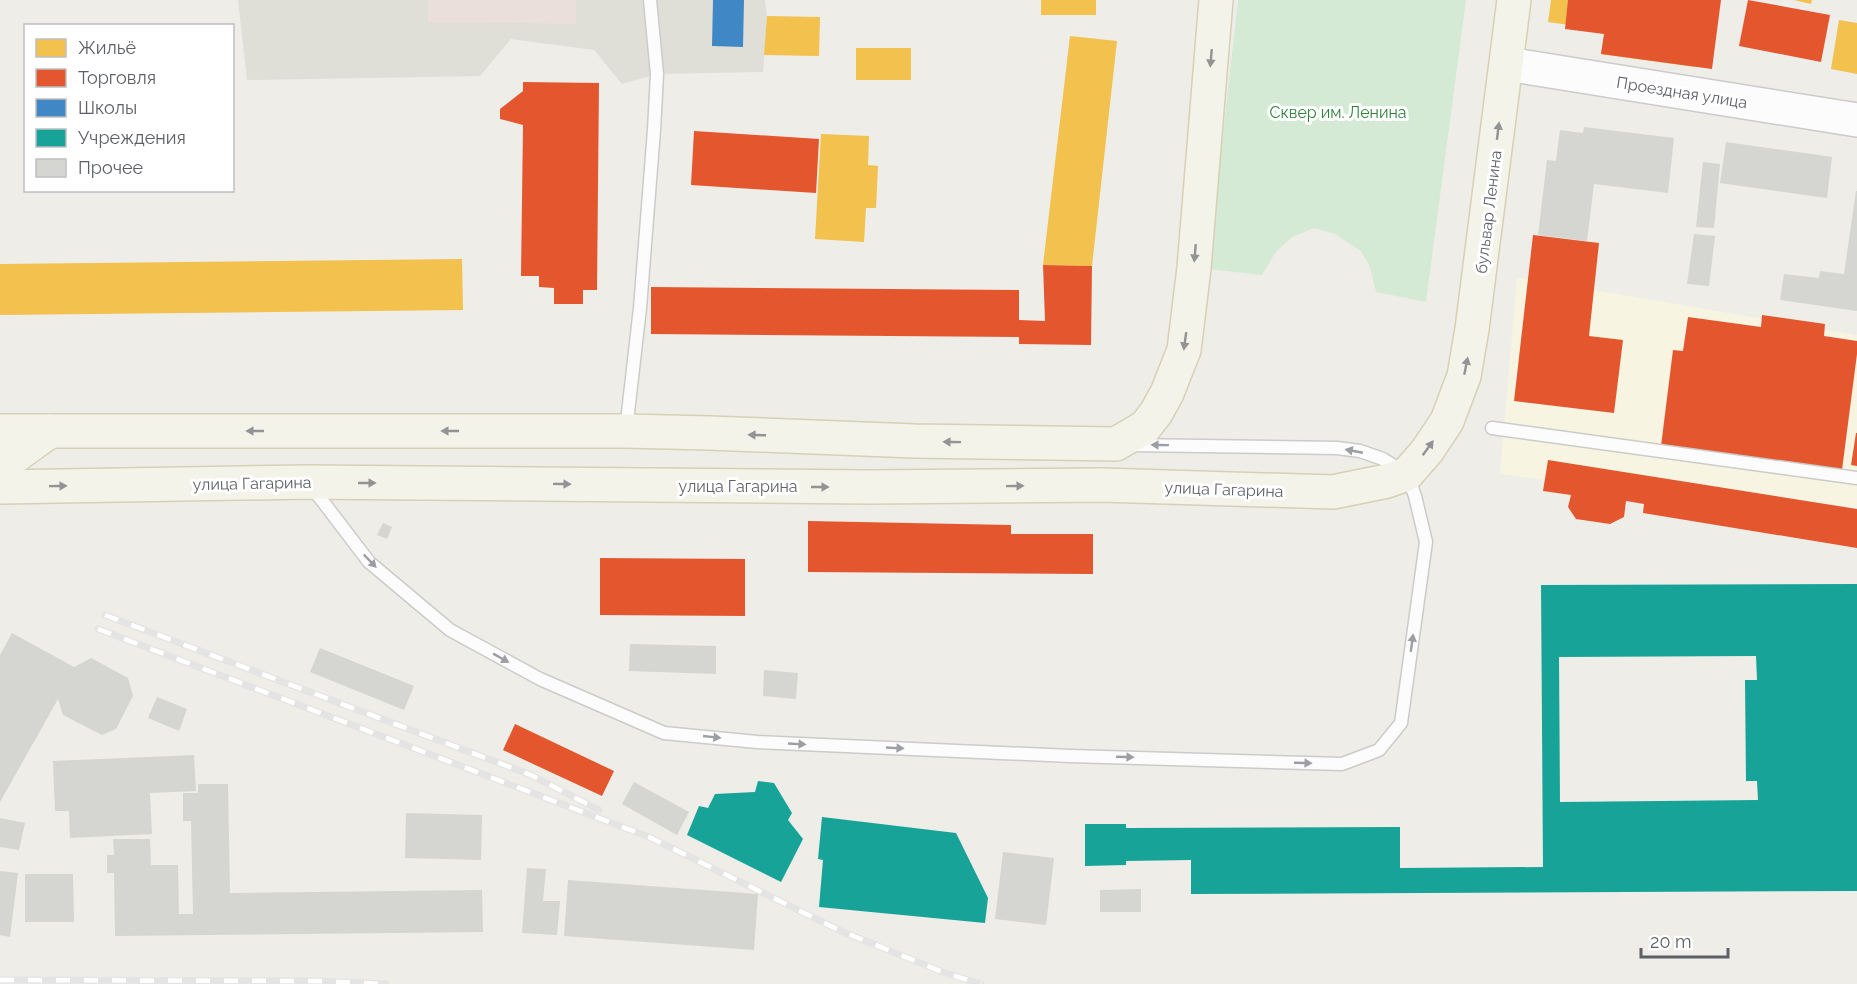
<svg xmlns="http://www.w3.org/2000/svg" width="1857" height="984" font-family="Raleway,sans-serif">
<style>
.commercial{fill:#f7f4e1}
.education{fill:#dfded7}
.medical{fill:#eadfdb}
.green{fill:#d5ead5}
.homes{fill:#f2c14e}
.shops{fill:#e4572e}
.schools{fill:#3f88c5}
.public{fill:#17a398;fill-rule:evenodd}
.building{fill:#d5d5d2}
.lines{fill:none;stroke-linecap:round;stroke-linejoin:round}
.lane-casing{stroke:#cbcbca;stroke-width:15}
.secondary-casing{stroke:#cacbca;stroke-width:36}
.primary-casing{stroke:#d6d0b5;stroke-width:36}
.lane{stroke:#fcfcfc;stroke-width:12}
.secondary{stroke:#fcfcfc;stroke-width:33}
.primary{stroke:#f3f3e9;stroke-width:33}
.rail-casing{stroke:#e4e4e4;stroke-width:7}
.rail{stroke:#fff;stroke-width:4.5;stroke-dasharray:14;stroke-linecap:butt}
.oneway{fill:#929394}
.oneway2{fill:#9d9ea3}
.labels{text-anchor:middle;stroke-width:6;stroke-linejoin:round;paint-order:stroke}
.street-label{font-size:16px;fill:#5d6067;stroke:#fff}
.park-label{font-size:16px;fill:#30823b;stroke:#fff}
</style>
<rect width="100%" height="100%" fill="#eeede8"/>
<!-- commercial -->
<polygon class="commercial" points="1517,277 1857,335 1857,521 1500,474"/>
<!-- education -->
<polygon class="education" points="238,0 765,0 767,16 763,72 657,74 622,84 594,50 511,39 480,76 247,80"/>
<!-- medical -->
<polygon class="medical" points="428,0 576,0 576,24 428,22"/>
<!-- green -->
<polygon class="green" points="1238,0 1466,0 1426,302 1376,292 1370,267 1361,251 1335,234 1314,228 1292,237 1276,252 1262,275 1208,269"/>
<!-- homes -->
<g class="homes">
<rect x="1041" y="0" width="55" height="15"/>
<polygon points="1551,0 1578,0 1578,3 1701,19 1695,67 1601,54 1605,30 1548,22"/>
<polygon points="1794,0 1812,0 1811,4"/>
<polygon points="767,16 820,17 819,56 764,55"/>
<polygon points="1839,20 1857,23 1857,74 1831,69"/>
<polygon points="1070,36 1117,41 1092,266 1043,265"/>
<rect x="856" y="48" width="55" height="32"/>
<polygon points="821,134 869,136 868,165 878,166 876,208 866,208 864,242 815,239"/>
<polygon points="462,259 463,310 0,315 0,264"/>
</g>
<!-- shops -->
<g class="shops">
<polygon points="1568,0 1721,0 1712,69 1601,54 1604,34 1565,29"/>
<polygon points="1748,0 1830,15 1821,62 1739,46"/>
<polygon points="523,82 599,83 597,290 583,290 583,304 554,304 554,288 539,287 539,276 521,276 523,125 500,119 500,109 523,91"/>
<polygon points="694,131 819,139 816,193 691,185"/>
<polygon points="1533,235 1599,243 1589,336 1623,340 1614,413 1514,401"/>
<polygon points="1043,265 1092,266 1091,345 1019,344 1019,337 651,334 651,287 1019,290 1019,320 1045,321"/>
<polygon points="1762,315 1825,324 1824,336 1857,341 1857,354 1842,470 1661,446 1673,350 1683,351 1688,317 1761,327"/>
<polygon points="1856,433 1857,433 1857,466 1851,465"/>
<polygon points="1548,460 1857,509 1857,548 1643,513 1644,504 1626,501 1624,517 1610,524 1576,519 1568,507 1571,495 1543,491"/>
<polygon points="808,521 1011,525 1011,534 1093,534 1093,574 808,572"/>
<polygon points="600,558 745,559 745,616 600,615"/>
<polygon points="515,724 614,771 602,796 503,750"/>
</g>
<!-- schools -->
<polygon class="schools" points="713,0 744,0 743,47 712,46"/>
<!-- public -->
<g class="public">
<path d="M1857 584V891L1191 894V860L1126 861V865L1085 866V824H1126V828L1400 827V868L1543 867 1541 585ZM1756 656 1757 680H1745L1746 781H1757L1758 800 1560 802 1559 657Z"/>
<polygon points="758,781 774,783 792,813 788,820 803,839 781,882 687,835 699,806 708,808 715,794 755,792"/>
<polygon points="822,817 956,833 988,898 985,923 819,907 823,860 818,859"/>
</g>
<!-- building -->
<g class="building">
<polygon points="1584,127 1674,138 1668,193 1594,184 1587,241 1538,235 1547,160 1556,161 1560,130 1583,133"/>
<polygon points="1726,142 1832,157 1827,198 1720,183"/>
<polygon points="1703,162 1720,164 1714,228 1696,227"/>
<polygon points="1856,191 1857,191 1857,311 1780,300 1784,274 1819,278 1820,271 1844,274"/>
<polygon points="1694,234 1715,236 1709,286 1687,284"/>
<polygon points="383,523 392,527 387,539 377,535"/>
<polygon points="12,633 74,667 91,658 128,678 133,696 116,729 102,735 63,715 58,699 0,802 0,655"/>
<polygon points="630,644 716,646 716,674 629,671"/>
<polygon points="320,648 414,686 404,710 310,672"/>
<polygon points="764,670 798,673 796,699 763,696"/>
<polygon points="157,697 187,709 179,731 148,718"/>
<polygon points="194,755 196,791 150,793 152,834 70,838 69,811 55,811 53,761"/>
<polygon points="634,782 689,812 677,835 622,804"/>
<polygon points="198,784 228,784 230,893 482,890 483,932 115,936 114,873 107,873 107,855 114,855 113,839 150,839 151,865 178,865 179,914 193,914 191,821 183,821 183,793 198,793"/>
<polygon points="406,813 482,815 481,860 405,858"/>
<polygon points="0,818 25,823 19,850 0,847"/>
<polygon points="1003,852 1054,858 1046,925 995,919"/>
<polygon points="527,868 546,869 543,901 560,901 557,935 522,933"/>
<polygon points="0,871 18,873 10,937 0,935"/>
<polygon points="25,874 73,874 74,922 25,922"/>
<polygon points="568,880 758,894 754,950 564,936"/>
<polygon points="1141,889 1141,912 1100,912 1100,890"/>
</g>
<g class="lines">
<defs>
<g id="lane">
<polyline points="1492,428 1857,478"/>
<polyline points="626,430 640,308 654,130 657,74 650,0"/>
<polyline points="311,486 369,562 450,630 540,679 664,733 757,742 1070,756 1342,764 1379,750 1401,723 1426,542 1415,496 1407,474 1383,459 1360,451 1337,448 1130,445"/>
</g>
<polyline id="secondary" points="1507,64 1857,120"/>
<g id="primary">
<polyline points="0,431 626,431 709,433 915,441 1116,444 1145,427 1156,413 1167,393 1184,350 1194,268 1216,0"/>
<polyline points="0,467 50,431"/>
<polyline points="0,487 308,482 868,487 1102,485 1333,492 1387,481 1407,474 1427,451 1447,421 1464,376 1472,329 1514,0"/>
</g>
</defs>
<!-- lane casing -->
<use href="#lane" class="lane-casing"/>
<!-- secondary casing -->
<use href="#secondary" class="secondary-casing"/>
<!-- primary casing -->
<use href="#primary" class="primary-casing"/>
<!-- lane -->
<use href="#lane" class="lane"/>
<!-- secondary -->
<use href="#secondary" class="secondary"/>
<!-- primary -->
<use href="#primary" class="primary"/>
<defs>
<g id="rail">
<polyline points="105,615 531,775 599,810"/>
<polyline points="98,629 649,837 841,931 945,973 981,984"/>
<polyline points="0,980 318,981 386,984"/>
</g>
</defs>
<!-- rail casing -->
<use href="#rail" class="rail-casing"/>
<!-- rail -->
<use href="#rail" class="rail"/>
</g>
<!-- one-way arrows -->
<defs><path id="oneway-solid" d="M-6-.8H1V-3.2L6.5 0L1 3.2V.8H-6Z" transform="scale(1.5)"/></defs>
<g class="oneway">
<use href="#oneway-solid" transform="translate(1211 58) rotate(95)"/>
<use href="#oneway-solid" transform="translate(1498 131) rotate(-83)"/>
<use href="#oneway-solid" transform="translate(1195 253) rotate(95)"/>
<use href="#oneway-solid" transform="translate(1185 341) rotate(98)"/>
<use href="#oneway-solid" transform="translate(1466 366) rotate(-79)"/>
<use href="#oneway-solid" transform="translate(255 431) rotate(180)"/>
<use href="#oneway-solid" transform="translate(450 431) rotate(180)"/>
<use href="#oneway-solid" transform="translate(757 435) rotate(-178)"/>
<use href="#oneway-solid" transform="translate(952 442) rotate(-179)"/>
<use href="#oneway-solid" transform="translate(1428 448) rotate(-54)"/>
<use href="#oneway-solid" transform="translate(367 483)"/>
<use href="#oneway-solid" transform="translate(562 484) rotate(1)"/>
<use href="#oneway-solid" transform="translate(58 486) rotate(-1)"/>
<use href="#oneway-solid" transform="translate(1015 486) rotate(-1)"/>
<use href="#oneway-solid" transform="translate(820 487)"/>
</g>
<g class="oneway2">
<use href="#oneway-solid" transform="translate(1160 445) rotate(-179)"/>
<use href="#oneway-solid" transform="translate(1354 451) rotate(-169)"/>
<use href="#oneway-solid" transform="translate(370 561) rotate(46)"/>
<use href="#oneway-solid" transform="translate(1412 643) rotate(-82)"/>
<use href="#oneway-solid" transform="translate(501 658) rotate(29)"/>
<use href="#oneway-solid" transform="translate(712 737) rotate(6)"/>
<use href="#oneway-solid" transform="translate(797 744) rotate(3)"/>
<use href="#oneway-solid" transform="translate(895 748) rotate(3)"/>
<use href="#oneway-solid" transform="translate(1125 757) rotate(2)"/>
<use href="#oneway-solid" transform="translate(1303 763) rotate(2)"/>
</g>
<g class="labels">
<!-- street labels -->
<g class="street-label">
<text transform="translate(1682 92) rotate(9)" y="6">Проездная улица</text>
<text transform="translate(1488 212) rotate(-83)" y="6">бульвар Ленина</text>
<text transform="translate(252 483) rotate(-1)" y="6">улица Гагарина</text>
<text x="738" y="492">улица Гагарина</text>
<text transform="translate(1224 489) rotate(2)" y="6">улица Гагарина</text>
</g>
<!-- park labels -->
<g class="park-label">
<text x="1338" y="118">Сквер им. Ленина</text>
</g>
</g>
<!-- legend -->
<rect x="24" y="24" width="210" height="168" fill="#ffffff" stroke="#bebfc2" stroke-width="1.5"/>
<rect x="36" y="39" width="30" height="18" fill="#f2c14e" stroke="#bebfc2" stroke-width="1.5"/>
<text x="78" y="54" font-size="18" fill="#5d6067">Жильё</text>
<rect x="36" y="69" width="30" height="18" fill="#e4572e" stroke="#bebfc2" stroke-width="1.5"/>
<text x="78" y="84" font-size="18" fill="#5d6067">Торговля</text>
<rect x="36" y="99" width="30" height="18" fill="#3f88c5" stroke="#bebfc2" stroke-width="1.5"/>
<text x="78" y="114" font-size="18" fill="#5d6067">Школы</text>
<rect x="36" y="129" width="30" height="18" fill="#17a398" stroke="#bebfc2" stroke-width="1.5"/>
<text x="78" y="144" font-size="18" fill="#5d6067">Учреждения</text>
<rect x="36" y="159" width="30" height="18" fill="#d5d5d2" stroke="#bebfc2" stroke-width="1.5"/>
<text x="78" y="174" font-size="18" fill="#5d6067">Прочее</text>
<!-- scale -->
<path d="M1641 948v9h87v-9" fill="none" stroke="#5d6067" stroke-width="3"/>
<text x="1650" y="948" font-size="18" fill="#5d6067" stroke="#ffffff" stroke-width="4.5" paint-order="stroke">20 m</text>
</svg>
